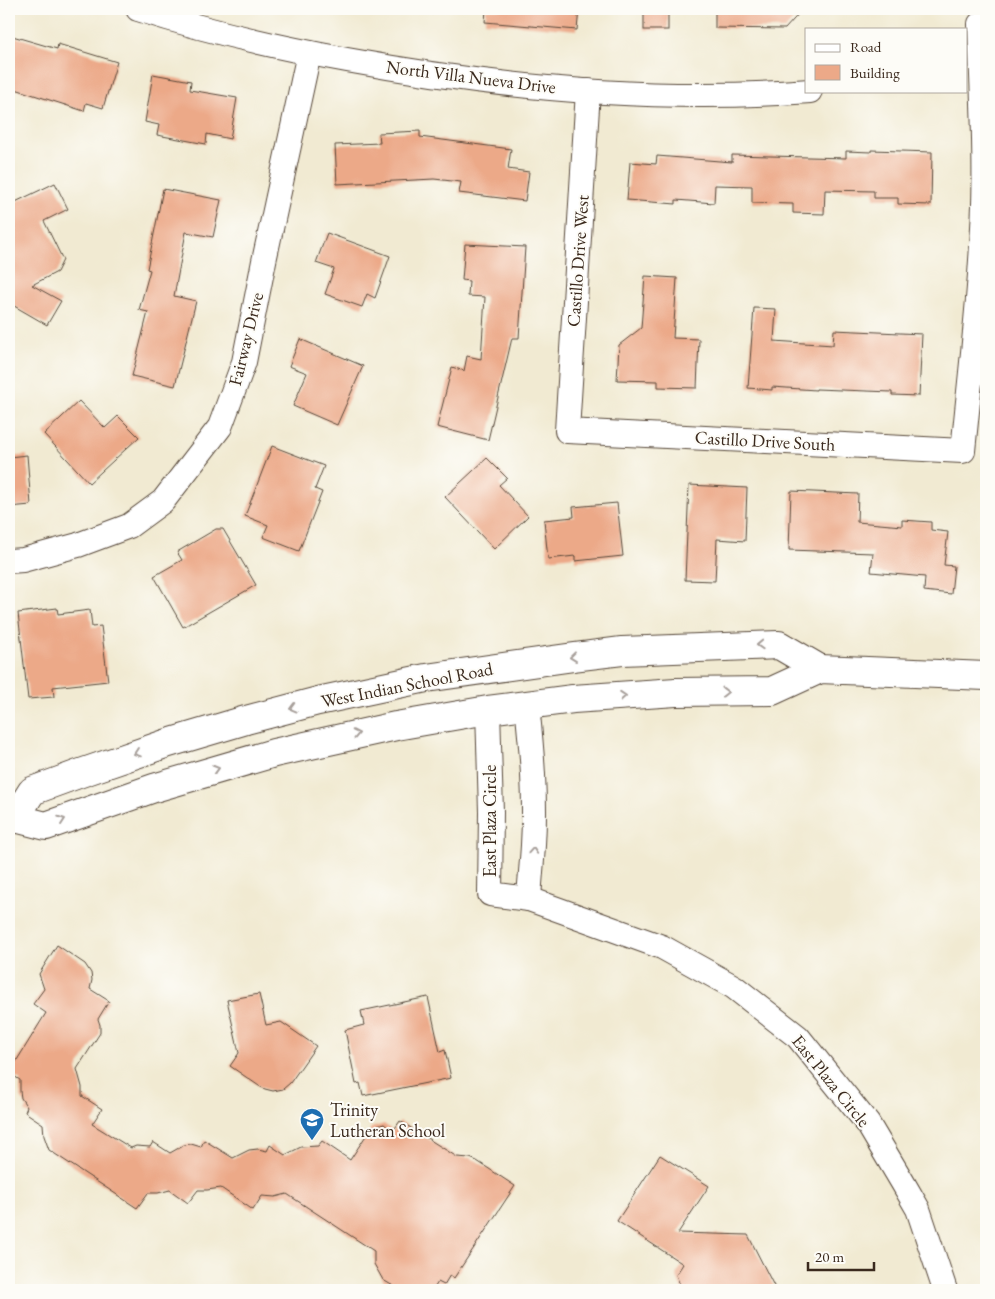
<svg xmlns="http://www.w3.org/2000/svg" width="995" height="1299" font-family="'EB Garamond',serif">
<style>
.building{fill:#eca988}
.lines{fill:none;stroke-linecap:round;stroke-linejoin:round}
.minor-casing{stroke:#564739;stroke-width:26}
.major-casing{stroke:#564739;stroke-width:30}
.minor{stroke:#fff;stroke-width:24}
.major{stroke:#fff;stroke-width:28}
.oneway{stroke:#a79f9a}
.labels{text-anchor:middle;stroke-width:4;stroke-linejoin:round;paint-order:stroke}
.street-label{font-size:18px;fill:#3b2a1e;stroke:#fdfcf7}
.poi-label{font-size:18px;fill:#3b2a1e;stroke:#fdfcf7;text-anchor:start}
</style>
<rect width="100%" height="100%" fill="#fdfcf7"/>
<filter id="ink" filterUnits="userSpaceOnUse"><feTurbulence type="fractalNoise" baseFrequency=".02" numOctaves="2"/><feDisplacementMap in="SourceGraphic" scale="10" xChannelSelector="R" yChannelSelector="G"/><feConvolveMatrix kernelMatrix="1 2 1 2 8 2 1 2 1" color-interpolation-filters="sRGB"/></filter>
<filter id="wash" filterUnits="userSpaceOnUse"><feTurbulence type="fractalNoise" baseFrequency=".0096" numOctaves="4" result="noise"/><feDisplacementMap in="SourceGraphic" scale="20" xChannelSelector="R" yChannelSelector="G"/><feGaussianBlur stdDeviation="1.12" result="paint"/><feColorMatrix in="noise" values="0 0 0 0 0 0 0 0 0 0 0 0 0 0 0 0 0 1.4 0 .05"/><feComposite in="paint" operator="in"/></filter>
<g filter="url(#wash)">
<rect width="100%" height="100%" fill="#f1ead2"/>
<g id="blocks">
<!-- building -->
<g class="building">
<polygon points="486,9 579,9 577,30 485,22"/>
<rect x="644" y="9" width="24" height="21"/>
<polygon points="715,9 803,9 785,29 715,28"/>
<polygon points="9,35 57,49 58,44 117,62 103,108 86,103 84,111 9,87"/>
<polygon points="153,74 191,81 190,90 237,98 230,139 207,134 206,144 157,135 159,125 145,122"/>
<polygon points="420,131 420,137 511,149 508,169 529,172 525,201 459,193 461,182 434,179 337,184 335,145 380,143 379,133"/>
<polygon points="871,150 932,152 931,205 898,204 898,198 874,198 874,191 825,190 824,214 793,213 793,204 752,203 752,186 715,185 714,203 676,200 676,204 627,200 630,162 656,164 657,156 732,162 732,155 846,158 846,151 871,152"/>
<polygon points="55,183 68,209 44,221 63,260 57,272 32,285 61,301 47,325 9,303 9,251 12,245 9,238 9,205"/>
<polygon points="163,189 221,200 213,237 186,232 174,296 196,301 175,386 132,376 148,312 139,310 150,270 147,269"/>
<polygon points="327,233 390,256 375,298 367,294 362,307 325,294 334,269 316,263"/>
<polygon points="465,244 525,247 519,338 512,338 488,440 437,427 452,367 464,371 467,356 481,359 485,297 468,296 469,281 462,280"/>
<polygon points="645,276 677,278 673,338 699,339 697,388 658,387 658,381 617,380 619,345 641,328"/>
<polygon points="754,308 776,309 774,341 833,345 834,330 922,334 919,396 892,395 892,392 816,389 816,390 772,387 772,390 748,388"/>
<polygon points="300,339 363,366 337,425 293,406 307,373 289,366"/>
<polygon points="79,401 105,428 118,416 139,437 89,483 44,434"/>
<polygon points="272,446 324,466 315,489 322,492 299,551 263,537 268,525 245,516"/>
<polygon points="27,455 31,505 9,507 9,457"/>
<polygon points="487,458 507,478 499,485 528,516 494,549 445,497"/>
<polygon points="689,485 747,488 745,541 717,539 715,581 685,580"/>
<polygon points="791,491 858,494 857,522 902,526 902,520 931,522 931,530 948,532 944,565 954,566 951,594 924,591 925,577 871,572 873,553 789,550"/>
<polygon points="617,503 623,556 575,561 575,556 548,559 544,520 574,517 573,507"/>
<polygon points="216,529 223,529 256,585 183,627 154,576 182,560 177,552"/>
<polygon points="57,608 58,614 90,610 92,627 101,626 108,681 53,687 54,697 28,699 18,613"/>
<polygon points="57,945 85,964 91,973 92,980 90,989 109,1001 98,1019 100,1025 100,1033 77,1069 82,1087 82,1096 102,1109 92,1124 131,1148 136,1146 150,1147 153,1142 170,1153 184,1145 191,1144 201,1147 204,1140 233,1158 249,1150 258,1149 267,1151 270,1145 285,1155 301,1147 318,1146 322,1141 350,1160 371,1128 384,1124 393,1131 400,1121 457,1157 470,1158 477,1161 515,1186 454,1278 450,1275 444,1285 438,1282 433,1290 400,1290 383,1280 374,1264 374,1251 287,1194 275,1197 262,1196 253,1210 221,1188 207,1190 198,1190 188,1203 170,1190 158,1193 148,1193 137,1208 49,1150 44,1136 43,1124 25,1112 27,1107 21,1098 20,1091 20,1080 9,1073 46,1013 33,1004 44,989 39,974"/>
<polygon points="259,994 266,1025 281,1022 316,1046 290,1083 283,1089 273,1091 265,1089 259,1086 230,1066 239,1053 227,1000"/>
<polygon points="428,997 440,1052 445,1050 451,1078 363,1096 360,1083 356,1084 345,1030 364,1025 361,1011"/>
<polygon points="660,1155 709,1186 678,1233 748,1235 776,1290 682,1290 676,1275 683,1264 617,1221"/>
</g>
</g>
</g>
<g filter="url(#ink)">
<use href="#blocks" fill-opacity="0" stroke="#564739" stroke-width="1"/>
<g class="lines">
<defs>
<g id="minor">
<path d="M138 9C206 31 277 47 347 60 499 88 656 103 810 91"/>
<path d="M588 91 567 431 963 451C971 369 981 288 984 205 986 145 982 84 980 24"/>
<polyline points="9,561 23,560 78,545 129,526 163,501 220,427 244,362 264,261 309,53"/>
<path d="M527 705C532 752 536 798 533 845 532 863 530 881 529 899"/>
<polyline points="488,710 491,812 490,894 529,899 662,947 734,987 798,1037 868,1124 903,1183 918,1209 945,1290"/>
</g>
<g id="major">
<polyline points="15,818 46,826 154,788 274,753 396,726 488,710 573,699 676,692 772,691 820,669 986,676"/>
<polyline points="9,821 15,818 32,791 81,773 165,744 246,720 318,701 426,678 574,657 622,651 779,645 820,669"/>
</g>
</defs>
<!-- minor casing -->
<use href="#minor" class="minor-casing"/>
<!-- major casing -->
<use href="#major" class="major-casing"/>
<!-- minor -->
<use href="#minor" class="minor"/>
<!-- major -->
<use href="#major" class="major"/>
</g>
<!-- one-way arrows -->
<defs><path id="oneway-chevron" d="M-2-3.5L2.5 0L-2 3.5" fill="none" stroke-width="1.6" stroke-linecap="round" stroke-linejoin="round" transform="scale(1.25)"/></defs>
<g class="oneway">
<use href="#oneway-chevron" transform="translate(760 645) rotate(178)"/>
<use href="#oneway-chevron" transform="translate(573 657) rotate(173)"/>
<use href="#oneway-chevron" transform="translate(725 692) rotate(-1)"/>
<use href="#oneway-chevron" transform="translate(623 696) rotate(-4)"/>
<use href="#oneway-chevron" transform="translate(293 708) rotate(165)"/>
<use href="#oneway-chevron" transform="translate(356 734) rotate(-12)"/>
<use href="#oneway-chevron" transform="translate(137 753) rotate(161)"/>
<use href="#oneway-chevron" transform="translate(216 769) rotate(-16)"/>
<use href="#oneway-chevron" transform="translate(62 820) rotate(-19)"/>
<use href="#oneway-chevron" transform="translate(533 851) rotate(-86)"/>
</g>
</g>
<!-- icons -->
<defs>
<symbol id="school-pin" viewBox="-11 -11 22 30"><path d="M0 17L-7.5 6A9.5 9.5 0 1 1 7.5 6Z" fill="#1f6fb2" stroke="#fdfcf7"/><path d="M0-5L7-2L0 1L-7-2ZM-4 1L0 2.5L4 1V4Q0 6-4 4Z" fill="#fff"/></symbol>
</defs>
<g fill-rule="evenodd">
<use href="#school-pin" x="298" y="1106" width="28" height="38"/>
</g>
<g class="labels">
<!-- street labels -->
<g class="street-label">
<text transform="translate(471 77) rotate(7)" y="6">North Villa Nueva Drive</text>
<text transform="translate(578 261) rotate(-86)" y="6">Castillo Drive West</text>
<text transform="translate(246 339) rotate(-76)" y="6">Fairway Drive</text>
<text transform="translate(765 441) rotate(3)" y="6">Castillo Drive South</text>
<text transform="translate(407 685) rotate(-11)" y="6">West Indian School Road</text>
<text transform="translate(490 821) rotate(-90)" y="6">East Plaza Circle</text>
<text transform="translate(831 1081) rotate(51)" y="6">East Plaza Circle</text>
</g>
<!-- poi labels -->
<g class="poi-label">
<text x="330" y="1116">Trinity<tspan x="330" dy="21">Lutheran School</tspan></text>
</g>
</g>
<!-- margin -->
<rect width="995" height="1299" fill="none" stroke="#fdfcf7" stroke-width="30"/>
<!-- legend -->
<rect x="805" y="28" width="162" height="65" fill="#fdfcf7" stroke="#afa8a0"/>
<rect x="815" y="44" width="25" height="8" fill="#ffffff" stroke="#afa8a0"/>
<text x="850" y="52" font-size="15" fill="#3b2a1e">Road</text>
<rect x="815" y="65" width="25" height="15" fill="#eca988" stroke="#afa8a0"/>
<text x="850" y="78" font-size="15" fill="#3b2a1e">Building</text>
<!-- scale -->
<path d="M808 1262v8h66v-8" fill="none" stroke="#3b2a1e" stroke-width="2.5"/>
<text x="815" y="1262" font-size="15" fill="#3b2a1e" stroke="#fdfcf7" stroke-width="4" paint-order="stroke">20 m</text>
</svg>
